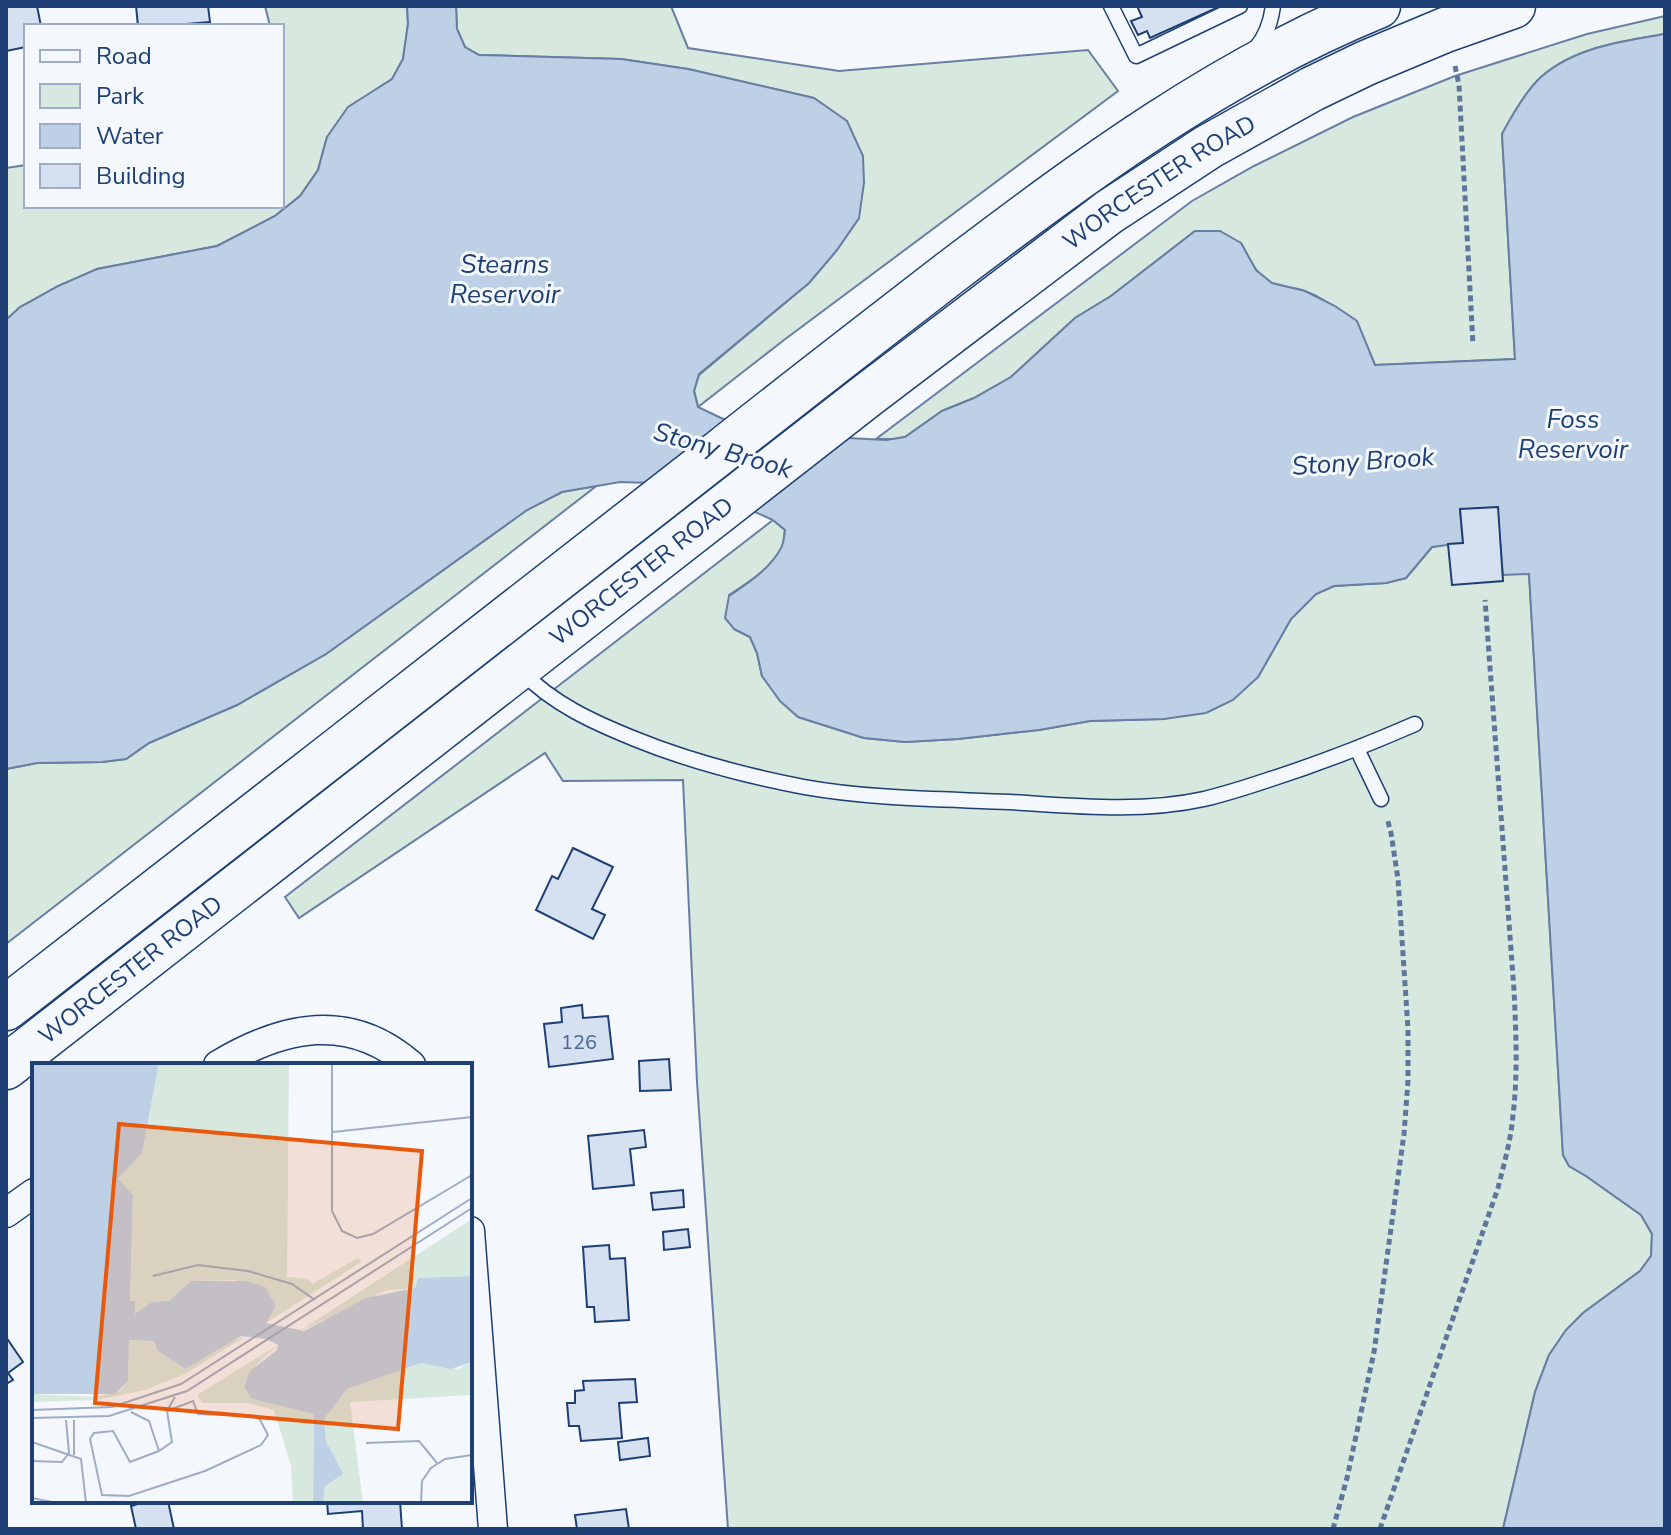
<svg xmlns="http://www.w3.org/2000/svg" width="1671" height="1535" font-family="'Nunito Sans',sans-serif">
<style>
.green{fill:#d7e8df;stroke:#687fa3;stroke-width:2}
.water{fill:#bed0e5;stroke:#687fa3;stroke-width:2}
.building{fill:#d5e0f0;stroke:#1d3f73;stroke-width:2}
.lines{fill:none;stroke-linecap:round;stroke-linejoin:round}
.service-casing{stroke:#1d3f73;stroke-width:17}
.minor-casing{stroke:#1d3f73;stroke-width:31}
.trunk-casing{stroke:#1d3f73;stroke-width:47}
.path{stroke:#5e769c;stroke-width:5;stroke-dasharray:6 4;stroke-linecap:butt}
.service{stroke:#f4f7fb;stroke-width:14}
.minor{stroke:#f4f7fb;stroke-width:28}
.trunk{stroke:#f4f7fb;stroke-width:44}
.labels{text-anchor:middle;stroke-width:6;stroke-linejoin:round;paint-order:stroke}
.number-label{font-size:20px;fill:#4b6792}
.street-label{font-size:24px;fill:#1d3f73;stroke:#f4f7fb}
.water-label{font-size:26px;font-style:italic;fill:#1d3f73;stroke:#f4f7fb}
.inset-road{fill:none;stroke:#9eadc5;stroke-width:2}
.view{fill:#e8590c;fill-opacity:0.15;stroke:#e8590c;stroke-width:4}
.inset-edge{fill:none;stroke:#1d3f73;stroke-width:4}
</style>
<rect width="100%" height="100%" fill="#f4f7fb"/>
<!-- green -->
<g class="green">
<polygon points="265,6 407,6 408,24 403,59 392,79 378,88 327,137 318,170 300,196 275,216 217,246 97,269 20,307 6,320 6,168 26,165 26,206 282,206 282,26 270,26"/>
<polygon points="456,6 671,6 688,48 839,71 1088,50 1118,91 784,340 698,407 694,391 699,375 809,283 837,250 859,218 814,98 688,69 621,59 479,55 465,47 457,29"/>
<path d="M1665 16V34C1623 41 1575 47 1541 77 1525 92 1513 115 1502 134L1515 359 1375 365C1363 332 1336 301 1302 290 1293 287 1280 287 1271 283 1256 275 1249 258 1241 243L1195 231 1111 296 1075 318 1011 377 974 398 942 411 905 437 895 439H876L1192 201 1254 166 1353 117 1455 76 1587 34Z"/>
<polygon points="595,486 595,487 6,944 6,769 37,763 102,762 126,759 149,743 237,705 326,654 527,510 562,492"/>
<path d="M1498 507 1503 574 1529 573 1563 1155 1569 1166 1586 1176 1641 1215 1652 1234 1651 1256 1640 1271 1583 1313 1566 1331 1549 1355 1535 1392 1503 1529H728L697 1082 683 780 563 781 545 753 299 918 285 897 773 520 785 530C784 536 784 543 782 548 770 569 748 583 729 595L734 629 750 637 757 653 762 676 798 717 864 738 905 742 958 739 1039 730 1090 721 1164 719 1258 677 1291 619 1316 594 1334 586 1386 583 1406 578 1432 547 1462 542 1460 509Z"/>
</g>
<!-- water -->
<path class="water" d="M407 6H456L457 29 465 47 479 55 621 59 688 69 814 98 847 121 863 156 864 183 859 218 837 250 809 283 699 374 694 391 698 407 721 418 760 431 791 435 886 440 905 437 942 411 974 398 1011 377 1075 318 1111 296 1195 231H1220L1241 243 1256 270 1272 283 1305 291 1335 306 1357 321 1375 365 1515 359 1502 134C1512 115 1525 92 1541 77 1575 47 1623 41 1665 34V1529H1503L1535 1392 1549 1355 1566 1330 1583 1313 1640 1271 1651 1256 1652 1234 1641 1215 1586 1176 1569 1166 1563 1155 1529 574 1503 575 1497 507 1460 510 1463 543 1432 547 1406 578 1386 583 1334 586 1316 594 1291 619 1258 677 1233 700 1206 713 1164 719 1090 721 1039 730 958 739 905 742 864 738 798 717 780 701 762 676 757 653 750 637 734 629 725 618 729 596C748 583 770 569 781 548 784 543 784 536 785 530L773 520 739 505 651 483 620 482 562 492 527 510 326 654 237 705 149 743 126 759 102 762 37 763 6 769V320L20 307 58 286 97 269 217 246 275 216 300 196 318 170 327 137 348 107 392 79 403 59 408 24Z"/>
<!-- building -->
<g class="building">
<polygon points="6,6 37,6 41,26 26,26 26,47 6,51"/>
<polygon points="136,6 208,6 210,22 162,26 138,26"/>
<polygon points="1137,6 1221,6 1150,38 1147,31 1138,35 1131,21 1142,17"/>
<polygon points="1498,507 1503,581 1452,585 1448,544 1463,543 1460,509"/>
<polygon points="573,848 613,867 592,909 605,915 593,939 536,910 552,876 558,879"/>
<polygon points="582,1005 583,1018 608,1016 613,1059 549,1067 544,1024 562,1022 561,1008"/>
<polygon points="669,1059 671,1090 640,1091 639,1061"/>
<polygon points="644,1130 646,1147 630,1149 634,1185 593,1189 588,1136"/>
<polygon points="683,1190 684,1207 653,1210 651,1193"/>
<polygon points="688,1229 690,1247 664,1250 663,1232"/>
<polygon points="609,1245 610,1259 625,1258 629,1320 595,1322 594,1307 587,1307 583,1247"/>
<polygon points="6,1337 23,1362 8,1373 13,1380 6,1384"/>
<polygon points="635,1379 637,1402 619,1403 622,1438 581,1441 579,1426 569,1426 567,1403 575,1403 575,1391 584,1390 583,1381"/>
<polygon points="648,1438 650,1456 620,1460 618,1442"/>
<polygon points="141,1501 168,1501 174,1529 136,1529 131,1506 141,1503"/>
<polygon points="327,1501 400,1501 402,1529 363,1529 362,1511 328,1514"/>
<polygon points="626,1509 629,1529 577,1529 575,1515"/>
</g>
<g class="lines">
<defs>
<g id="service">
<polyline points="1111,6 1136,56 1240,6"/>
<path d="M1255 49C1265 38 1271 21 1273 6"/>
<path d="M521 671C553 704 593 722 635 739 689 761 747 776 804 787 871 799 942 799 1010 802 1074 806 1141 813 1204 799 1225 794 1247 787 1268 780 1318 764 1367 745 1415 724"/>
<polyline points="1357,749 1381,799"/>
</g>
<g id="minor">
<path d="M218 1065C283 1026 349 1011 411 1065"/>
<polyline points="6,1213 34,1193"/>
<polyline points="470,1231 493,1529"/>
</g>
<g id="trunk">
<path d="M6 1008C242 824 480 641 715 456 793 394 872 333 951 272 1087 169 1219 71 1378 6"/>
<path id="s1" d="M6 1067 869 394 1109 212 1208 147 1312 89 1366 63 1445 30 1513 6"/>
</g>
</defs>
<!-- service casing -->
<use href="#service" class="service-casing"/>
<!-- minor casing -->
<use href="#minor" class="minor-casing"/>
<!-- trunk casing -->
<use href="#trunk" class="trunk-casing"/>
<!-- path -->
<g class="path">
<polyline points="1455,66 1459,85 1473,345"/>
<polyline points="1333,1529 1347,1478 1374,1352 1404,1134 1408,1081 1408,1029 1398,879 1391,833 1387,818"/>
<path d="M1380 1529 1498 1188C1504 1164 1511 1140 1513 1115 1518 1074 1516 1032 1514 990L1485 600"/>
</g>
<!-- service -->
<use href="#service" class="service"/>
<!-- minor -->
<use href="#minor" class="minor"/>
<!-- trunk -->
<use href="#trunk" class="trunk"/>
</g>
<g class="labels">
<!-- number labels -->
<g class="number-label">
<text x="579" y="1049">126</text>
</g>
<!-- street labels -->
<g class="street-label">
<text dy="8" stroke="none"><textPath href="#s1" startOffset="1454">WORCESTER ROAD</textPath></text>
<text dy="8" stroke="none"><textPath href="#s1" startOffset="806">WORCESTER ROAD</textPath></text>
<text dy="8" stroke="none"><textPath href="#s1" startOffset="158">WORCESTER ROAD</textPath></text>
</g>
<!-- water labels -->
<g class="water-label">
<text x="505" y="273">Stearns<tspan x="505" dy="30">Reservoir</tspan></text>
<text x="1573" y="428">Foss<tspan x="1573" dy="30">Reservoir</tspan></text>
<text transform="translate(723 450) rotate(16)" y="9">Stony Brook</text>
<text transform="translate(1363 461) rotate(-4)" y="9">Stony Brook</text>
</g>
</g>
<!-- overview -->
<g transform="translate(32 1063)">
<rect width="440" height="440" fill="#f4f7fb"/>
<path d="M127 0H257L255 214 276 216 280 221 326 195 329 199 234 260 233 255 243 247 238 232 204 217 166 218 137 238 102 251 98 238 101 132 86 116 110 90ZM440 156V213L386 215 383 225 355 227 266 269ZM214 273 153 311 113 327 64 337 0 339V331L64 334 88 328 96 318 97 277 122 278 125 287 153 306 189 282ZM246 282 224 302 220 336 282 350 281 440H261L259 403 242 347 215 340H170L165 332ZM440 299V332L318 339 331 440H291L293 423 310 411 294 378 292 356 315 326 389 300 426 306Z" fill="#d7e8df"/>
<path d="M0 0H127L110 90 86 116 101 132 98 238H103V251L120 239 137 238 159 218H214L233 224 244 243 234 260 272 268 334 235 383 225 386 215 440 213V299L419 306 389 300 315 326 292 356 294 378 311 411 293 423 291 440H281L282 351 220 336 212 324 218 308 245 287 246 282 235 276 209 273 153 306 125 287 122 278 97 277 96 318 83 331H0Z" fill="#bed0e5"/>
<path class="inset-road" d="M300 0V148L310 168 325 175 341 171 440 112M301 69 440 54M121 213 166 202 216 208 260 221 283 237M0 347 80 344 149 321 440 135M99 349 117 358 127 388 140 379 135 348 143 334M0 355 77 353 155 328 440 145M42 357V392M0 379 49 396 54 440M334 380 387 378 405 400M127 388 98 399 81 368 62 370 58 376 70 432 97 433 173 408 229 382 236 372 226 353 166 351 161 338 135 348M0 398 30 399 37 390 34 357M0 435 25 440M389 440 390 418 399 405 413 396 440 392"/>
<path class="view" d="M87 61 390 88 366 366 63 340Z"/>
<rect width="440" height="440" class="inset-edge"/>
</g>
<!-- border -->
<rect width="1671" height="1535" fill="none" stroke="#1d3f73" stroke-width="16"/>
<!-- legend -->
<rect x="24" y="24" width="260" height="184" fill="#f4f7fb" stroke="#9eadc5" stroke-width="2"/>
<rect x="40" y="50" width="40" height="12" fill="#f4f7fb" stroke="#9eadc5" stroke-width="2"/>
<text x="96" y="64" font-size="24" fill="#1d3f73">Road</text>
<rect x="40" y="84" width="40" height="24" fill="#d7e8df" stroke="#9eadc5" stroke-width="2"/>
<text x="96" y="104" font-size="24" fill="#1d3f73">Park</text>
<rect x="40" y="124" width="40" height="24" fill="#bed0e5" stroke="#9eadc5" stroke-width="2"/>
<text x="96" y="144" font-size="24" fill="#1d3f73">Water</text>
<rect x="40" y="164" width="40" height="24" fill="#d5e0f0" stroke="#9eadc5" stroke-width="2"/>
<text x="96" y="184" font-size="24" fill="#1d3f73">Building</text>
</svg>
